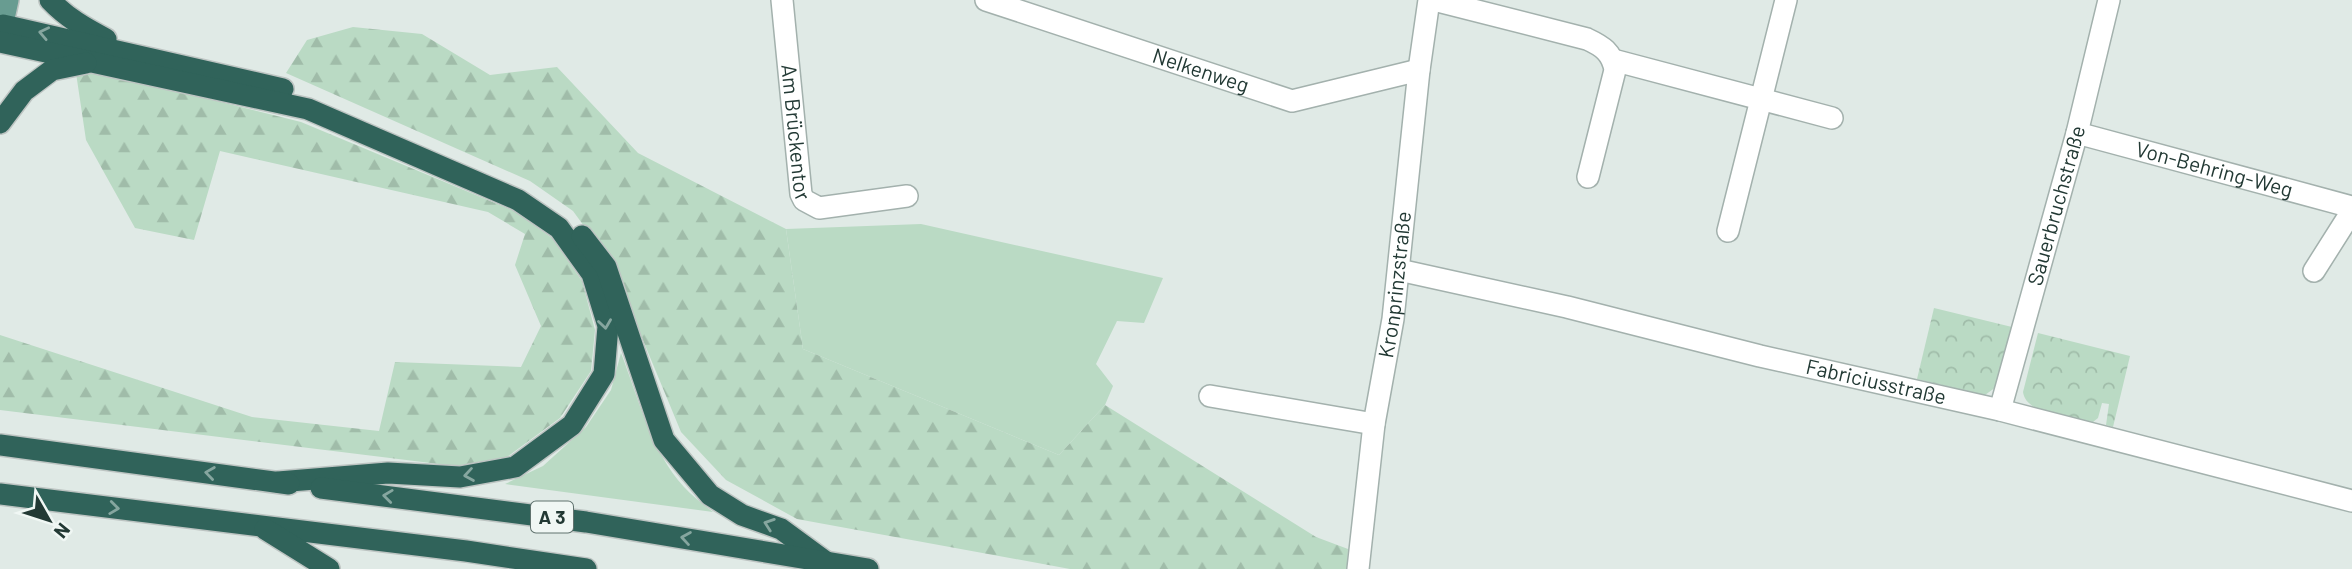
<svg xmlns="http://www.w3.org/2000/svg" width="2352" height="569" font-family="Barlow,sans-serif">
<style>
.grass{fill:#badac4}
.forest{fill:url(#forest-firs)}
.park{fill:url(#park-crowns)}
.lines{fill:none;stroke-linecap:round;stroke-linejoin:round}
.minor-casing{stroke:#a3b1ad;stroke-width:24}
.major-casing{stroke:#bdc4c2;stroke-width:24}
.highway-casing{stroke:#bdc4c2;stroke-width:24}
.minor{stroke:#fff;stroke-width:21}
.major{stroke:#689c91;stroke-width:21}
.highway{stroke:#30635a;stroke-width:21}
.oneway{stroke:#86a69f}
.labels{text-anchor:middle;stroke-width:5;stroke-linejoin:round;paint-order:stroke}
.shield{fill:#f0f7f4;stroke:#60726e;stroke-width:2}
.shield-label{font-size:19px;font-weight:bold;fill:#223934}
.street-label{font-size:21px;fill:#223934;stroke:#f0f7f4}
</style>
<defs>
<pattern id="forest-firs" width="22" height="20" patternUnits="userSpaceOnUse" patternTransform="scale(1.75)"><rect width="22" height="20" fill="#badac4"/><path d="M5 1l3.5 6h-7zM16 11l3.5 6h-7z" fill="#a0bca9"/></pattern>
<pattern id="park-crowns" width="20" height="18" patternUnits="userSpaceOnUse" patternTransform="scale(1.75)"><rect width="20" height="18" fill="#badac4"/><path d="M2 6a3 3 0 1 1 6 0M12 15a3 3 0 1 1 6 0" fill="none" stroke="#a0bca9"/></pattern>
</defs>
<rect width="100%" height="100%" fill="#e0eae6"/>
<!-- grass -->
<g class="grass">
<polygon points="921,224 1163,278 1144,323 1117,321 1096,364 1113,386 1105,405 1059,455 803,349 786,229"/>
<path d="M621 353C638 397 651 451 684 487 692 496 703 504 713 512L505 484 543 466 586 427 611 390Z"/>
</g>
<!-- forest -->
<g class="forest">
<polygon points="353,27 422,34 490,75 557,67 638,153 786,229 803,349 1059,455 1105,405 1316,537 1348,549 1347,569 1070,569 797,519 726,480 681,432 611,263 573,211 530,181 286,73 307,40"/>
<polygon points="76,73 104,73 301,122 514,211 552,238 582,281 595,330 591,371 560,418 507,457 455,466 0,410 0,335 252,417 379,431 395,362 521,367 541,326 515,265 525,234 488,212 220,151 194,240 135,228 86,140"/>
</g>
<!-- park -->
<g class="park">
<polygon points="1934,308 2012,327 1996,387 1985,395 1980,394 1917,379"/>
<path d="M2038 333 2130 356 2113 427 2106 425 2109 404 2102 403 2098 418 2093 422C2073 418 2026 415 2023 392Z"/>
</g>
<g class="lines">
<defs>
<g id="minor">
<path id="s1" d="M782 0 801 194 804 200 819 208 907 196"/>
<path id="s2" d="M986 0 1292 101 1419 70"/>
<path d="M1434 0 1587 39C1602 46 1612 52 1615 70L1588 177"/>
<polyline points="1613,60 1832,118"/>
<path id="s3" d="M2077 133 2352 207"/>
<polyline points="1728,231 1786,0"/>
<path id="s4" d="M1399 270 1567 307 1760 356 2000 410 2352 501"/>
<polyline points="2314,271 2352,211"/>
<polyline points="1210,396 1374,424"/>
<path id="s5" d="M2000 410 2077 133 2109 0"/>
<path id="s6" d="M1358 569 1374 424 1393 319 1419 70 1429 0"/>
</g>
<polyline id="major" points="0,37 8,0"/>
<g id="highway">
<path d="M50 0C67 18 85 28 106 39"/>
<polyline points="3,25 283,89"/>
<polyline points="0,42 308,109 518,200 559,228 592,274 608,326 604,374 572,425 515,467 460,477 388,473 278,482"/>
<polyline points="0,123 24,91 52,70 86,63"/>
<polyline points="582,236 606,267 664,440 710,495 742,515 781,529 826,562"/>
<polyline points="0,445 289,484"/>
<polyline points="321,488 586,522 868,569"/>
<polyline points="0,494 466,551 586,569"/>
<polyline points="265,529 329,569"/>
</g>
</defs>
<!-- minor casing -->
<use href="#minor" class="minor-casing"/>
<!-- major casing -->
<use href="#major" class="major-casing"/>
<!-- highway casing -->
<use href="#highway" class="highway-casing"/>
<!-- minor -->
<use href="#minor" class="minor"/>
<!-- major -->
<use href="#major" class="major"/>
<!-- highway -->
<use href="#highway" class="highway"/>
</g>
<!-- one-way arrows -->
<defs><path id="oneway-chevron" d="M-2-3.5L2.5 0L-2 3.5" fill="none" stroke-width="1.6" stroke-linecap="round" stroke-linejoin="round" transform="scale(1.75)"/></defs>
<g class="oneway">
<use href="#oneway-chevron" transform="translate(44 33) rotate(-168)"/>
<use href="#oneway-chevron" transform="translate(605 324) rotate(82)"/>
<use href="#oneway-chevron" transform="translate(210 473) rotate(-172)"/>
<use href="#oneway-chevron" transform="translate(469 475) rotate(171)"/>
<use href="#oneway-chevron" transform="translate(388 496) rotate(-173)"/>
<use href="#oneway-chevron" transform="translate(114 508) rotate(7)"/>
<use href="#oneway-chevron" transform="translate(769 524) rotate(-161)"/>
<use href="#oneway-chevron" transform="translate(686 538) rotate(-171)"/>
</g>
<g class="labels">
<!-- shield labels -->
<rect class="shield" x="531" y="501.5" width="42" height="31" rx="5"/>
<g class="shield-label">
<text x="552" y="524">A 3</text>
</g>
<!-- street labels -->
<g class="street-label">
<text dy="7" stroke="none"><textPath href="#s2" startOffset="226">Nelkenweg</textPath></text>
<text dy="7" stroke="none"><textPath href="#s1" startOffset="133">Am Brückentor</textPath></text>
<text dy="7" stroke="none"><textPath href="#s3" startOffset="142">Von-Behring-Weg</textPath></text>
<text dy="7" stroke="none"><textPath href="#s5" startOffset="212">Sauerbruchstraße</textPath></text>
<text dy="7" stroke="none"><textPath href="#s6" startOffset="287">Kronprinzstraße</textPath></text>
<text dy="7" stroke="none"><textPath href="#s4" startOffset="490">Fabriciusstraße</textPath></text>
</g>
</g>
<!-- north arrow -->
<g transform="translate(49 520) rotate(129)" stroke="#f0f7f4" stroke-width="5" paint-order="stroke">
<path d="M0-5L12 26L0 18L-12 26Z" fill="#223934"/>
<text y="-10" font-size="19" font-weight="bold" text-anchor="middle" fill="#223934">N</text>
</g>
</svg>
